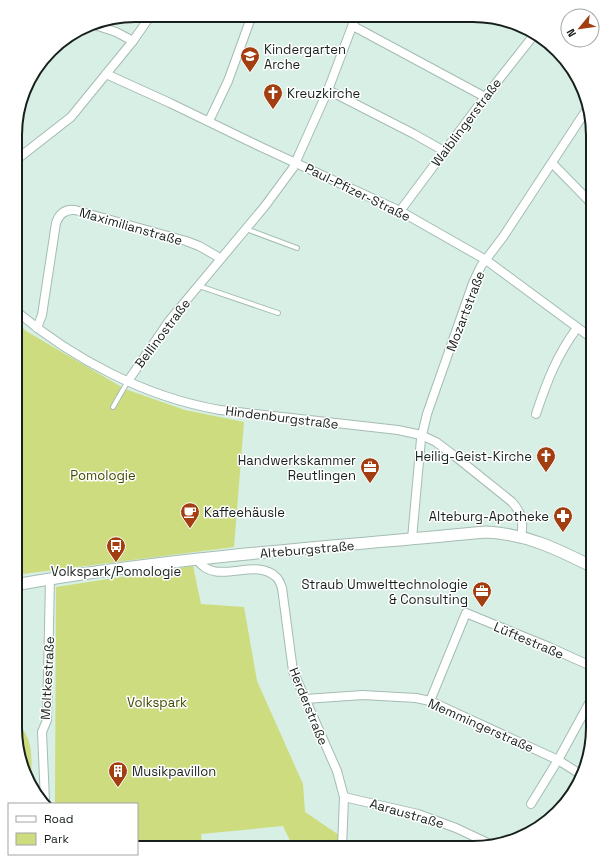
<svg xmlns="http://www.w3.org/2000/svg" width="608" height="863" font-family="'Space Grotesk',sans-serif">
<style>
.green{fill:#cddc7e}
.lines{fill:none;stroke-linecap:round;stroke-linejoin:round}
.lane-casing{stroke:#a5bcb2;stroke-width:6}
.street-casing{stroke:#a5bcb2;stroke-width:10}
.secondary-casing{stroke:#a5bcb2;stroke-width:13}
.lane{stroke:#fff;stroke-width:4}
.street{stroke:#fff;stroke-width:8}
.secondary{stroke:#fff;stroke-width:11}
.labels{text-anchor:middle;stroke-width:3;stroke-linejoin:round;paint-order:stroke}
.poi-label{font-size:13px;fill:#17201c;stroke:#fff;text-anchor:start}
.street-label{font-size:13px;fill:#17201c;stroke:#fff}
.park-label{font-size:13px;fill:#434a00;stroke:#fff}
.rim{fill:none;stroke:#17201c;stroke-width:2}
</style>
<rect width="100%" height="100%" fill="#d7efe4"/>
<!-- green -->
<g class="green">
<polygon points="16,321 26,331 125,389 185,410 244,422 234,547 15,575"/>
<polygon points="193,566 201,604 244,607 257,681 303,784 305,812 339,835 340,848 293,847 283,826 201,834 202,847 137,847 137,804 55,804 56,587"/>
<path d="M15 722C36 738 31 761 31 785 21 774 26 761 24 748 22 736 15 735 15 722Z"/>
</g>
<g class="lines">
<defs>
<g id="lane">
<polyline points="246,229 297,248"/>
<polyline points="199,286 278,313"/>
<polyline points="113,407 128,381"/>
</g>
<g id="street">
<polyline points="92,24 116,32 133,41"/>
<polyline points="353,26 485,97"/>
<polyline points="106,74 170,103 261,147 400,211 486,260 593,339"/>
<polyline points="328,90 414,134 444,151"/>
<polyline points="209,121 228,81 252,15"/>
<polyline points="16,160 71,117 133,41 151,15"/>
<polyline points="552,163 593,205"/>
<polyline points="400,211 485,97 534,35"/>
<path d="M16 311C73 359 145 397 220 410L398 430 421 435 436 442 456 457 512 502C522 513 524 523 521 536"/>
<path d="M37 328 42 315 56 223C59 214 65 209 75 210L186 241 199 246 220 258"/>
<polyline points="128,381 169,321 265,206 293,168 328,90 356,16"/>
<path d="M536 414C547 381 557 355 577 328"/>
<polyline points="412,539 421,439 427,414 473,283 481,266 503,237 587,109"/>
<path d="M197 559C214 588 255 556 276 577 279 579 281 585 282 588L293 671 337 771 344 797 342 848"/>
<polyline points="305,699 363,695 416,698 430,701 558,760 580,774"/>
<polyline points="430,701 466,613 549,647 593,667"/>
<polyline points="344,797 418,814 456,828 490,844"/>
<polyline points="45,801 42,732 47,720 50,579"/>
<polyline points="531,804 558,760 593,696"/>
</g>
<path id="secondary" d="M15 585C171 557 329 547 486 532 527 534 557 549 593 567"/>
</defs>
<!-- lane casing -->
<use href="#lane" class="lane-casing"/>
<!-- street casing -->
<use href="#street" class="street-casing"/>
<!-- secondary casing -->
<use href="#secondary" class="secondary-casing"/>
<!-- lane -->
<use href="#lane" class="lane"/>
<!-- street -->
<use href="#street" class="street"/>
<!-- secondary -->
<use href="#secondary" class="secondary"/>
</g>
<!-- icons -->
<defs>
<symbol id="school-pin" viewBox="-11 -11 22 30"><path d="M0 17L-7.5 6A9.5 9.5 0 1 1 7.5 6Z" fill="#a33e10" stroke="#fff"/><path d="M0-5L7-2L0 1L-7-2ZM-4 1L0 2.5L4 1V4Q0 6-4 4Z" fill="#fff"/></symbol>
<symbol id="church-pin" viewBox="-11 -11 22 30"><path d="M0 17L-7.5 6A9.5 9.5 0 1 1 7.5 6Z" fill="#a33e10" stroke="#fff"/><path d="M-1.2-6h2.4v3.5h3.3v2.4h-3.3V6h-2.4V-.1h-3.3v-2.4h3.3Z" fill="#fff"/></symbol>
<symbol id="office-pin" viewBox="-11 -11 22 30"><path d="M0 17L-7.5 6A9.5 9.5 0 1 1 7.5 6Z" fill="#a33e10" stroke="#fff"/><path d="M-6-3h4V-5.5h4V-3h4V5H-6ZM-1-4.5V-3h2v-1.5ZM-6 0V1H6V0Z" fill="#fff"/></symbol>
<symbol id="cafe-pin" viewBox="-11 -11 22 30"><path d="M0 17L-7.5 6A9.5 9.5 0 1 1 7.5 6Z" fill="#a33e10" stroke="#fff"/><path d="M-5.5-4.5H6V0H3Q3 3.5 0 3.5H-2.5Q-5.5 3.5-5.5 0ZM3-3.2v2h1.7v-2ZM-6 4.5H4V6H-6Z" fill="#fff"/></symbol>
<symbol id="pharmacy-pin" viewBox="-11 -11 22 30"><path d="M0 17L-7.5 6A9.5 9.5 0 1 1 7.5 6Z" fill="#a33e10" stroke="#fff"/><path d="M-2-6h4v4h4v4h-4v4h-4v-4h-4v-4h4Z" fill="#fff"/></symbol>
<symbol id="bus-pin" viewBox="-11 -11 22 30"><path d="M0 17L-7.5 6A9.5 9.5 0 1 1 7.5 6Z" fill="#a33e10" stroke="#fff"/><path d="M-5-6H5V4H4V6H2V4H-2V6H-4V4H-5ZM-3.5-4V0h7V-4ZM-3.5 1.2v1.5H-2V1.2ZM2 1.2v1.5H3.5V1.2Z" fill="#fff"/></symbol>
<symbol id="building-pin" viewBox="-11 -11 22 30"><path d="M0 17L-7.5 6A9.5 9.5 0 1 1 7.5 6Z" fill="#a33e10" stroke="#fff"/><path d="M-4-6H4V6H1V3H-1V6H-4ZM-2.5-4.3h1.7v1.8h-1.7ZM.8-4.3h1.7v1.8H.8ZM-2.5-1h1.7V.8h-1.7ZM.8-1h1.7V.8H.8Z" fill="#fff"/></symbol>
</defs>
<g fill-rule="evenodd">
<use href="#school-pin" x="239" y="45" width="22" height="30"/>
<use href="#church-pin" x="262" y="82" width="22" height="30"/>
<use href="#church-pin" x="535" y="445" width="22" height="30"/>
<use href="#office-pin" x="359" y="456" width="22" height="30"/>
<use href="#cafe-pin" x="179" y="501" width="22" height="30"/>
<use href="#pharmacy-pin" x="552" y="505" width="22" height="30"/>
<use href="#bus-pin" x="105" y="535" width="22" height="30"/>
<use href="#office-pin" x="471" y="580" width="22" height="30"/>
<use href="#building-pin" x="107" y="760" width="22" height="30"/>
</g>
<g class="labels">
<!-- poi labels -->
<g class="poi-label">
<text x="264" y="54">Kindergarten<tspan x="264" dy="15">Arche</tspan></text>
<text x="287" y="98">Kreuzkirche</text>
<text x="532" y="461" text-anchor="end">Heilig-Geist-Kirche</text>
<text x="356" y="465" text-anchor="end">Handwerkskammer<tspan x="356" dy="15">Reutlingen</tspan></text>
<text x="204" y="517">Kaffeehäusle</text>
<text x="549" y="521" text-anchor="end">Alteburg-Apotheke</text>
<text x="116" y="576" text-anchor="middle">Volkspark/Pomologie</text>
<text x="468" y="589" text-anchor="end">Straub Umwelttechnologie<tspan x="468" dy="15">&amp; Consulting</tspan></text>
<text x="132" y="776">Musikpavillon</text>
</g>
<!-- street labels -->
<g class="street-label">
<text transform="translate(466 122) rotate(-53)" y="5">Waiblingerstraße</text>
<text transform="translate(358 192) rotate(26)" y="5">Paul-Pfizer-Straße</text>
<text transform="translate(131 226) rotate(16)" y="5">Maximilianstraße</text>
<text transform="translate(465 311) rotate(-69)" y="5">Mozartstraße</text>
<text transform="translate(162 333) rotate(-53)" y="5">Bellinostraße</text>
<text transform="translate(282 417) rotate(7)" y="5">Hindenburgstraße</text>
<text transform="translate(307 549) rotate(-5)" y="5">Alteburgstraße</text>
<text transform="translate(529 640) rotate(23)" y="5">Lüftestraße</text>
<text transform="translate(47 678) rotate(-87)" y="5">Moltkestraße</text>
<text transform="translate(309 706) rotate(68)" y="5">Herderstraße</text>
<text transform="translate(481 725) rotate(24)" y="5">Memmingerstraße</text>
<text transform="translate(407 813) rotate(16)" y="5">Aaraustraße</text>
</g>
<!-- park labels -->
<g class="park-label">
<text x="103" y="480">Pomologie</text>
<text x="157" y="707">Volkspark</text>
</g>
</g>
<!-- crop -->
<path d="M0 0H608V863H0ZM135 22H473A113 113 0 0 1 586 135V728A113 113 0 0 1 473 841H135A113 113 0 0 1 22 728V135A113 113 0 0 1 135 22Z" fill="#fff" fill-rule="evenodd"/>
<path class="rim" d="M135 22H473A113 113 0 0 1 586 135V728A113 113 0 0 1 473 841H135A113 113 0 0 1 22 728V135A113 113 0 0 1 135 22Z"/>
<!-- legend -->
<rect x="8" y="803" width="130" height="52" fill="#ffffff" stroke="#a2a6a4"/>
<rect x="16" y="816" width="20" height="6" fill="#ffffff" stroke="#a2a6a4"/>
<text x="44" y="823" font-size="12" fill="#17201c">Road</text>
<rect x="16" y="833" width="20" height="12" fill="#cddc7e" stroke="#a2a6a4"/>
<text x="44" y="843" font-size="12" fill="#17201c">Park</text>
<!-- north arrow -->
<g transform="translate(580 28) rotate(241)"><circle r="19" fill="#ffffff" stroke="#a2a6a4"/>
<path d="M0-3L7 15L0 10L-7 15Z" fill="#a33e10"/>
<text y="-6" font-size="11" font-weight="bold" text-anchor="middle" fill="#17201c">N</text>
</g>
</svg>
